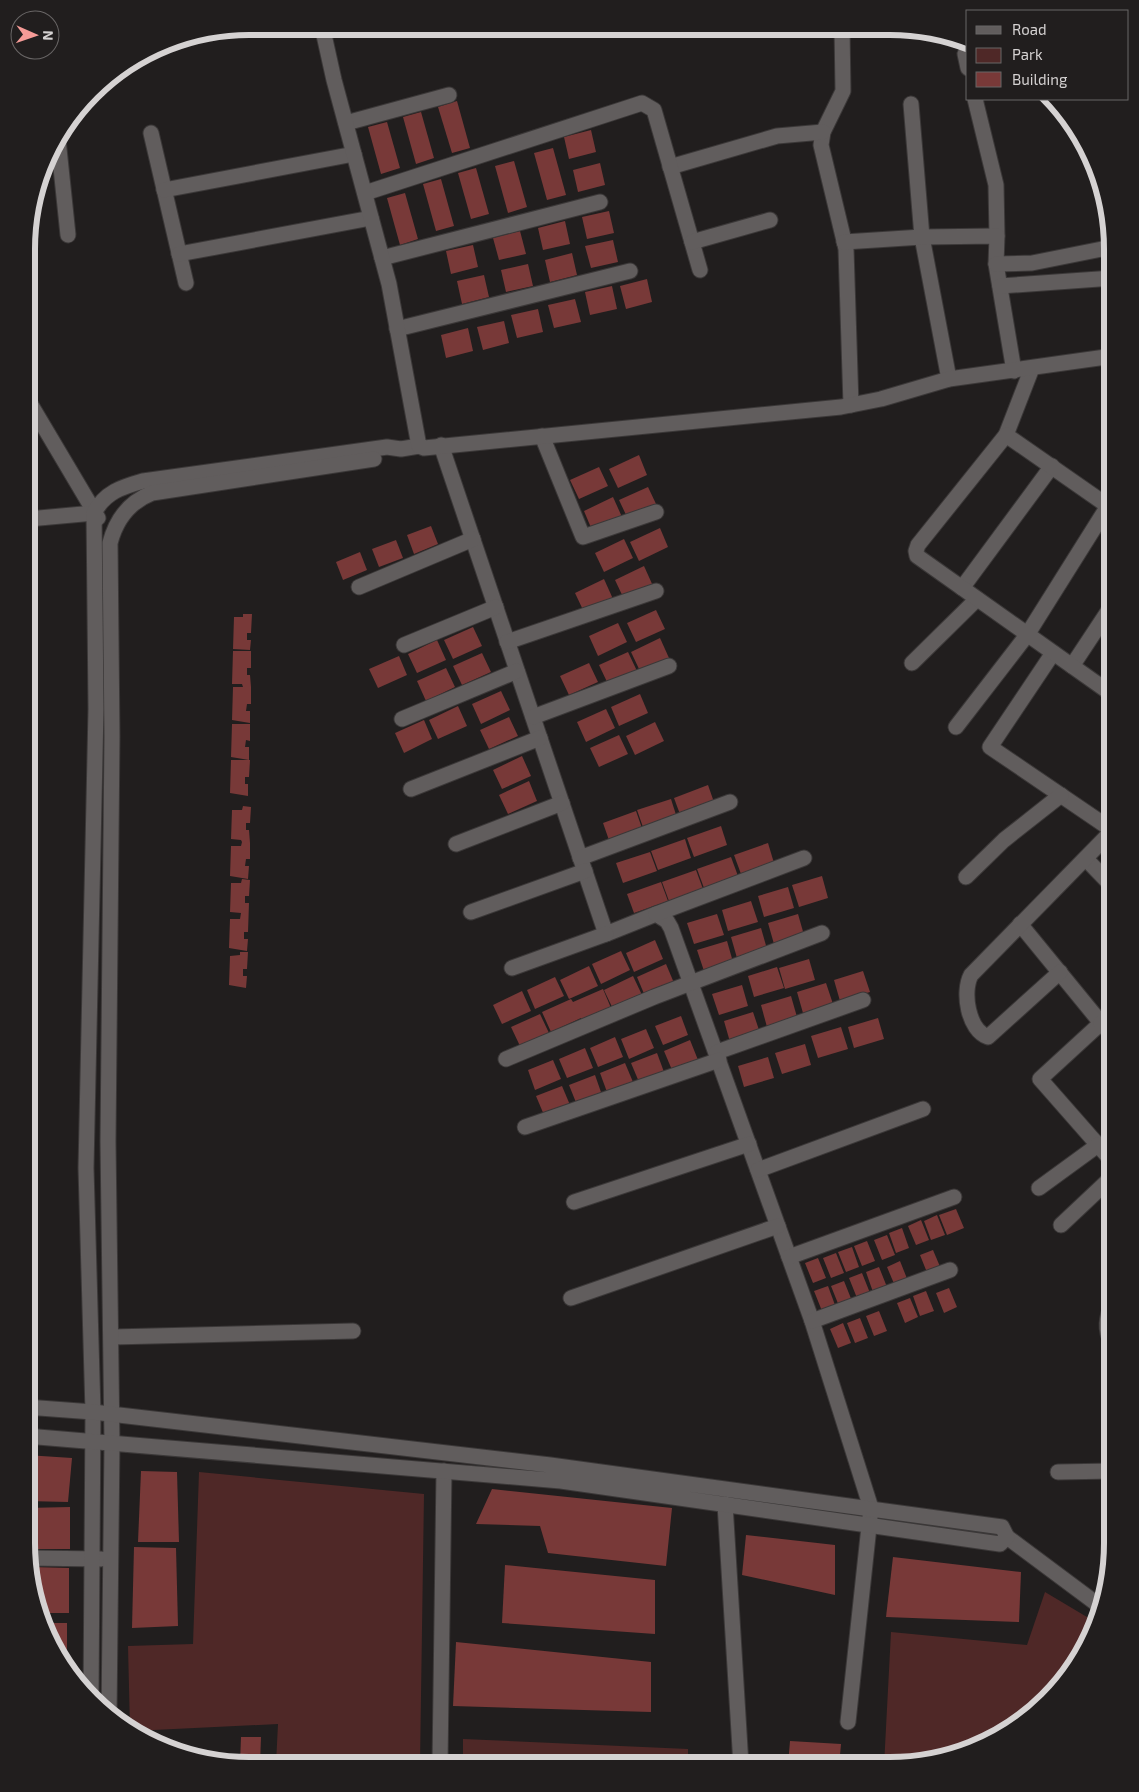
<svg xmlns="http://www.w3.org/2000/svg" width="1139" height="1792" font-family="'Exo 2',sans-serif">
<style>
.green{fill:#4f2827}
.building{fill:#783938}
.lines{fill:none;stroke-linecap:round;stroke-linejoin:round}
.minor-casing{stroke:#3b3838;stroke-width:17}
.tertiary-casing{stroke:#3b3838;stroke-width:17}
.minor{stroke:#615d5d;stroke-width:15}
.tertiary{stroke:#615d5d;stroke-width:15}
.rim{fill:none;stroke:#d5d2d2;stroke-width:6}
</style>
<rect width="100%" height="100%" fill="#211e1e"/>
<!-- green -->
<g class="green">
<polygon points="199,1472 424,1494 420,1764 276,1764 278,1724 133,1731 130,1729 128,1646 193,1644"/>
<polygon points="1045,1592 1097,1623 1067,1678 1026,1720 976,1749 884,1766 891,1632 1027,1645"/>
<polygon points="463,1739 688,1749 688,1765 463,1765"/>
</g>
<!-- building -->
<g class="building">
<polygon points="457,101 470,148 452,153 438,107"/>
<polygon points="421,112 434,158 416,164 403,117"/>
<polygon points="387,122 400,168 381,174 368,127"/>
<polygon points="591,130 596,152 569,159 564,137"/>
<polygon points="553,148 566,195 547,200 534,153"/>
<polygon points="514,161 527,207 508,213 495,166"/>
<polygon points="600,163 605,185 578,192 573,170"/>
<polygon points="476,168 489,214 471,219 458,173"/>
<polygon points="441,179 454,226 436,231 423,184"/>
<polygon points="405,193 418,239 400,245 387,198"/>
<polygon points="609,211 614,233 587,239 582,217"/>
<polygon points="565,221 570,244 543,250 538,228"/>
<polygon points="520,231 526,254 499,260 493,238"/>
<polygon points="613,240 618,262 591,268 585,246"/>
<polygon points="473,245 478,267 451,274 446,251"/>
<polygon points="572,253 577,275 550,282 545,260"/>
<polygon points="528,264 533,286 506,292 501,270"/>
<polygon points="484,275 489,297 462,304 457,281"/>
<polygon points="647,279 652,302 626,309 620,286"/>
<polygon points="612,286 617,309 590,315 585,292"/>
<polygon points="575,299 581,322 554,328 548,305"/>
<polygon points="538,309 543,332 517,338 511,315"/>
<polygon points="504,321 509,343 483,350 477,327"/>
<polygon points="468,328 473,351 446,358 441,335"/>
<polygon points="639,455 647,475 618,488 609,469"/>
<polygon points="599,467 608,486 579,499 570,480"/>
<polygon points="648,487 657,506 628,519 619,500"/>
<polygon points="613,497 622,517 592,530 584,511"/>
<polygon points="431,526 438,544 414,554 407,535"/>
<polygon points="660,528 668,547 639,561 630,542"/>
<polygon points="624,539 633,558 604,572 595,553"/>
<polygon points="396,540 403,558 379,567 372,549"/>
<polygon points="360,552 367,570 343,580 336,562"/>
<polygon points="644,566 653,586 624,599 615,580"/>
<polygon points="604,579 613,599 584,612 575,593"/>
<polygon points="656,610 665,629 636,642 627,623"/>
<polygon points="243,614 252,614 251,633 247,633 247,640 251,640 250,650 233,649 234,617 243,617"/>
<polygon points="618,623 627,642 598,656 589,636"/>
<polygon points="473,627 482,646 453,659 444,640"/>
<polygon points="660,638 669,658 640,671 631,652"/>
<polygon points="437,640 446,660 417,673 408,654"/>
<polygon points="233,651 251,651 251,668 247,668 247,675 250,675 251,687 251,704 247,704 246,711 250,711 250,723 232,720 233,687 243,687 242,684 232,684"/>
<polygon points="628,652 637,671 608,684 599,665"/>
<polygon points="482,653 491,672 462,685 453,666"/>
<polygon points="399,656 407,675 378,688 369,669"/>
<polygon points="589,663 598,682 569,695 560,676"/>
<polygon points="446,668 455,687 426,701 417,681"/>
<polygon points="501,691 510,710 481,724 472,704"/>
<polygon points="640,694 648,713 619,726 611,707"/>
<polygon points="458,706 467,726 438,739 429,720"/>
<polygon points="606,709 615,728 586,742 577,722"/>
<polygon points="509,717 518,736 489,749 480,730"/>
<polygon points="424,720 432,739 404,753 395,733"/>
<polygon points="655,722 664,741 635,755 626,736"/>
<polygon points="232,724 250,724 250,741 246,740 245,747 249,747 249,760 231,757"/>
<polygon points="619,735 628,754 599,767 590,748"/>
<polygon points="522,756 531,776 502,789 493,770"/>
<polygon points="231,760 250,760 249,777 245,777 245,784 248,784 248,796 230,793"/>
<polygon points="529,781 537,801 508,814 499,795"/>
<polygon points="708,785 715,805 681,817 674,798"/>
<polygon points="671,799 677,818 644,830 637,810"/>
<polygon points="243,806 251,807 250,823 246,823 246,830 249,830 250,843 250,859 246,859 245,866 249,866 248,879 230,876 231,846 241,846 242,842 241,840 231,839 232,810 242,810"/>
<polygon points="636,811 643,831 610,843 603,823"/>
<polygon points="721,826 727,845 694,857 687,838"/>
<polygon points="685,839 691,858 658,870 651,851"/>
<polygon points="768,843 774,863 741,874 734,855"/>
<polygon points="650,852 657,871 623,883 616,863"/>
<polygon points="731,857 738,876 704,888 697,869"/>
<polygon points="696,870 703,889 669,901 662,882"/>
<polygon points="822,876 828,898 799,907 792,885"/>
<polygon points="242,879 250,880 249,896 245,896 245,903 249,903 248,932 244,932 244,939 248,939 247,951 229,948 230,919 240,919 241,913 230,912 231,883 241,883"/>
<polygon points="661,882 668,901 634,913 627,894"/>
<polygon points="788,887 794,908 764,917 758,896"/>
<polygon points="751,901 758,922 728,931 722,910"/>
<polygon points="717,914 724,935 694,944 687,923"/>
<polygon points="798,914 804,935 774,944 768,923"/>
<polygon points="761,928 767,949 737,958 731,937"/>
<polygon points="655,940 663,959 634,972 626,953"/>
<polygon points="727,941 733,962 704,971 697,950"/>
<polygon points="621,951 630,970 601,984 592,964"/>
<polygon points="240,952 248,952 247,969 243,969 243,976 247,976 246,988 229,985 230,956 240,955"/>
<polygon points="809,959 815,980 785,989 779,968"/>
<polygon points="666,964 674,983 645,996 637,977"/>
<polygon points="589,966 598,986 569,999 560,980"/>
<polygon points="777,967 784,988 754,997 748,976"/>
<polygon points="863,971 870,992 840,1001 834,980"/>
<polygon points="633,976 642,995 613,1009 604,990"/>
<polygon points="555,977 564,996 535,1009 527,990"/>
<polygon points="826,983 833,1004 803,1013 797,992"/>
<polygon points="742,985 748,1006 719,1015 712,994"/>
<polygon points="603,989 611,1008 582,1021 581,1018 551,1032 542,1012 571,999 573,1002"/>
<polygon points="522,991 531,1011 502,1024 493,1005"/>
<polygon points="791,996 797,1017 767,1027 761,1005"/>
<polygon points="753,1012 760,1033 730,1042 724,1021"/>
<polygon points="540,1014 549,1033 520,1046 511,1027"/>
<polygon points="681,1016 688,1035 663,1045 655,1026"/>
<polygon points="878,1018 884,1039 854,1048 848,1027"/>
<polygon points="841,1027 848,1049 818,1058 811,1036"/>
<polygon points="646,1029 654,1048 629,1059 621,1039"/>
<polygon points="615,1037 623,1057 598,1067 590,1048"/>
<polygon points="690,1040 698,1060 672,1070 664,1051"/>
<polygon points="805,1044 811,1065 782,1074 775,1053"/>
<polygon points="585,1048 593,1068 567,1078 559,1059"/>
<polygon points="657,1053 664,1072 639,1082 631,1063"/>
<polygon points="768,1057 774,1078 744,1087 738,1066"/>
<polygon points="553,1060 561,1079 535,1090 528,1070"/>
<polygon points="625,1063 633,1082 607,1092 600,1073"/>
<polygon points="595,1075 602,1095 577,1105 569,1085"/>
<polygon points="562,1086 570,1105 544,1115 536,1096"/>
<polygon points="956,1209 964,1228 947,1235 939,1215"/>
<polygon points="937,1215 945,1235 931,1240 924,1221"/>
<polygon points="921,1220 929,1240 916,1245 908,1226"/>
<polygon points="902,1228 909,1248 896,1253 889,1233"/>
<polygon points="887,1235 895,1255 882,1260 874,1240"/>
<polygon points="867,1241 875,1261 862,1266 854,1246"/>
<polygon points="852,1247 859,1267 846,1272 838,1252"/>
<polygon points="933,1250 941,1269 928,1275 920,1255"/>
<polygon points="836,1253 844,1273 831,1278 823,1258"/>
<polygon points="818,1258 826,1278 813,1283 805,1263"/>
<polygon points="900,1261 908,1281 895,1286 887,1267"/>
<polygon points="879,1267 887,1287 873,1292 866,1272"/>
<polygon points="862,1273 870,1293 857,1298 849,1278"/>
<polygon points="844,1281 852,1301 839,1306 831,1286"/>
<polygon points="828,1286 835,1305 822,1311 814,1291"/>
<polygon points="949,1288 957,1307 944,1313 936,1293"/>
<polygon points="926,1291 934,1311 920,1316 913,1296"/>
<polygon points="910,1298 918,1317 905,1323 897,1303"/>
<polygon points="879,1311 887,1331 874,1336 866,1316"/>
<polygon points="860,1318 868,1338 855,1343 847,1323"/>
<polygon points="843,1323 851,1343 838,1348 830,1329"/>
<polygon points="26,1455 72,1458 68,1502 26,1501"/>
<polygon points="141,1471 177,1472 179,1542 138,1542"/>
<polygon points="492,1489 672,1508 666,1566 548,1553 540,1526 476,1524"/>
<polygon points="70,1507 70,1549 27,1549 26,1508"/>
<polygon points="746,1535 835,1545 835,1595 742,1575"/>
<polygon points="134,1547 176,1548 178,1626 132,1628"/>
<polygon points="893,1557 1021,1572 1019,1622 886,1617"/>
<polygon points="505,1565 655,1580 655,1634 502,1623"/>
<polygon points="31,1567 69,1568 69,1613 40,1613"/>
<polygon points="42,1623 67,1623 67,1669 43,1629"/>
<polygon points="456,1642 651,1662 651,1712 453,1706"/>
<polygon points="241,1737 261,1737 260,1764 240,1764"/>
<polygon points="790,1741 841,1744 839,1766 788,1765"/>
</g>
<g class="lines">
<defs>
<g id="minor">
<polyline points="842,28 843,91 823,132 821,145 846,249 851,405"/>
<polyline points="965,54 968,68"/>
<polyline points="975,99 996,185 997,236"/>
<polyline points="911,104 922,237 949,379"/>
<polyline points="346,123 449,95"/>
<polyline points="151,133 186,283"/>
<polyline points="58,139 68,235"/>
<polyline points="670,167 777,136 823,132"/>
<polyline points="164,190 354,154"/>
<polyline points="365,193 642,103 654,110 700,270"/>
<polyline points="692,242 770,220"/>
<polyline points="844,242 922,237 997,236 996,264 1014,371"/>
<polyline points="179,254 371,218"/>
<polyline points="382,258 600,202"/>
<polyline points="996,264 1032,263 1112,247"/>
<polyline points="1000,286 1113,278"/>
<polyline points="397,329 630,271"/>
<polyline points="28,400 98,518"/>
<polyline points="1006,435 1032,368"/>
<polyline points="542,436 583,537 656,512"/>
<polyline points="441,445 606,934 656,914 667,921 671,928 812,1321 871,1508 848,1722"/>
<polyline points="28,519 94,513"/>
<polyline points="359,587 473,539"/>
<polyline points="962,588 1052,466"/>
<polyline points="507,642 656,591"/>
<polyline points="404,645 496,607"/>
<polyline points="1053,653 990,747 1112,830"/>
<polyline points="912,663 977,599"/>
<polyline points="1072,666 1113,604"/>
<polyline points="533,717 669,666"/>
<polyline points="402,719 517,671"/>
<polyline points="956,727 1027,635 1108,506 1006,435 918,545 916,551 917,556 1113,695"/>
<polyline points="411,789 540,738"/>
<polyline points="456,844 562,803"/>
<polyline points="580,858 730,802"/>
<polyline points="1086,859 1113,887"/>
<polyline points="966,877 1004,840 1061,795"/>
<polyline points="471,912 585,871"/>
<polyline points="656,914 804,858"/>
<polyline points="1020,924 1101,1023 1040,1079 1112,1161"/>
<polyline points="512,968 606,934"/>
<path d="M1060 972 988 1037C968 1030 962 992 971 975L1113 830"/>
<polyline points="1101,1023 1112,1035"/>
<polyline points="717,1052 863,1000"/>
<polyline points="506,1059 654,997 822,933"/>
<polyline points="525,1127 719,1060"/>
<polyline points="758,1170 923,1109"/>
<polyline points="1039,1188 1098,1145"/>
<polyline points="574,1202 749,1144"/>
<polyline points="1061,1225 1112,1177"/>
<polyline points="789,1257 954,1197"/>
<polyline points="571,1298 778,1226"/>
<polyline points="812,1321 950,1270"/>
<polyline points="112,1337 353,1331"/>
<path d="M1112 1342C1104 1330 1107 1317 1112 1304"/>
<polyline points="1058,1472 1112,1471"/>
<polyline points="725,1504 741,1765"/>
<polyline points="1007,1537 1101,1607"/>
<polyline points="29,1558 101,1559"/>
<path d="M91 1698 93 1412 86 1168 96 709 94 513C105 492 122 487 143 481L387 447 401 449 419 446"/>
<path d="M109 1715 112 1443 108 1142 112 736 110 543C116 520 129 502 152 493L374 459"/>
<polyline points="440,1764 444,1471"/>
</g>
<g id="tertiary">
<polyline points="322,26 334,80 389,284 419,446 424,448 841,407 881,399 949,379 1113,356"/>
<polyline points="26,1436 561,1481 1000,1544 1007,1537 1002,1527 550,1465 93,1412 26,1407"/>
</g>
</defs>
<!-- minor casing -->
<use href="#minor" class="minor-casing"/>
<!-- tertiary casing -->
<use href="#tertiary" class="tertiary-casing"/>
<!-- minor -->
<use href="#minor" class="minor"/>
<!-- tertiary -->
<use href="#tertiary" class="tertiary"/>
</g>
<!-- crop -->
<path d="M0 0H1139V1792H0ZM249 35H890A214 214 0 0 1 1104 249V1543A214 214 0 0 1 890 1757H249A214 214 0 0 1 35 1543V249A214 214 0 0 1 249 35Z" fill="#211e1e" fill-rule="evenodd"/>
<path class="rim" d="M249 35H890A214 214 0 0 1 1104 249V1543A214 214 0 0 1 890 1757H249A214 214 0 0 1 35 1543V249A214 214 0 0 1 249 35Z"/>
<!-- legend -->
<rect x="966" y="10" width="162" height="90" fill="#211e1e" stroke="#696666"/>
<rect x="976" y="26" width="25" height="8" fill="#615d5d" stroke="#696666"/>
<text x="1012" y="35" font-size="15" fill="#d5d2d2">Road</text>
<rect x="976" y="48" width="25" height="15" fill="#4f2827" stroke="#696666"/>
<text x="1012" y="60" font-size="15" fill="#d5d2d2">Park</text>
<rect x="976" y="72" width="25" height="15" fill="#783938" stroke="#696666"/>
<text x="1012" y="85" font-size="15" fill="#d5d2d2">Building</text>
<!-- north arrow -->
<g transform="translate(35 35) rotate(92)"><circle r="24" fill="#211e1e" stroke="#696666"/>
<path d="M0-4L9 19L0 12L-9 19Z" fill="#f59b97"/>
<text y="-8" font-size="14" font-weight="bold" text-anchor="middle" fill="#d5d2d2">N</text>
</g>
</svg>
